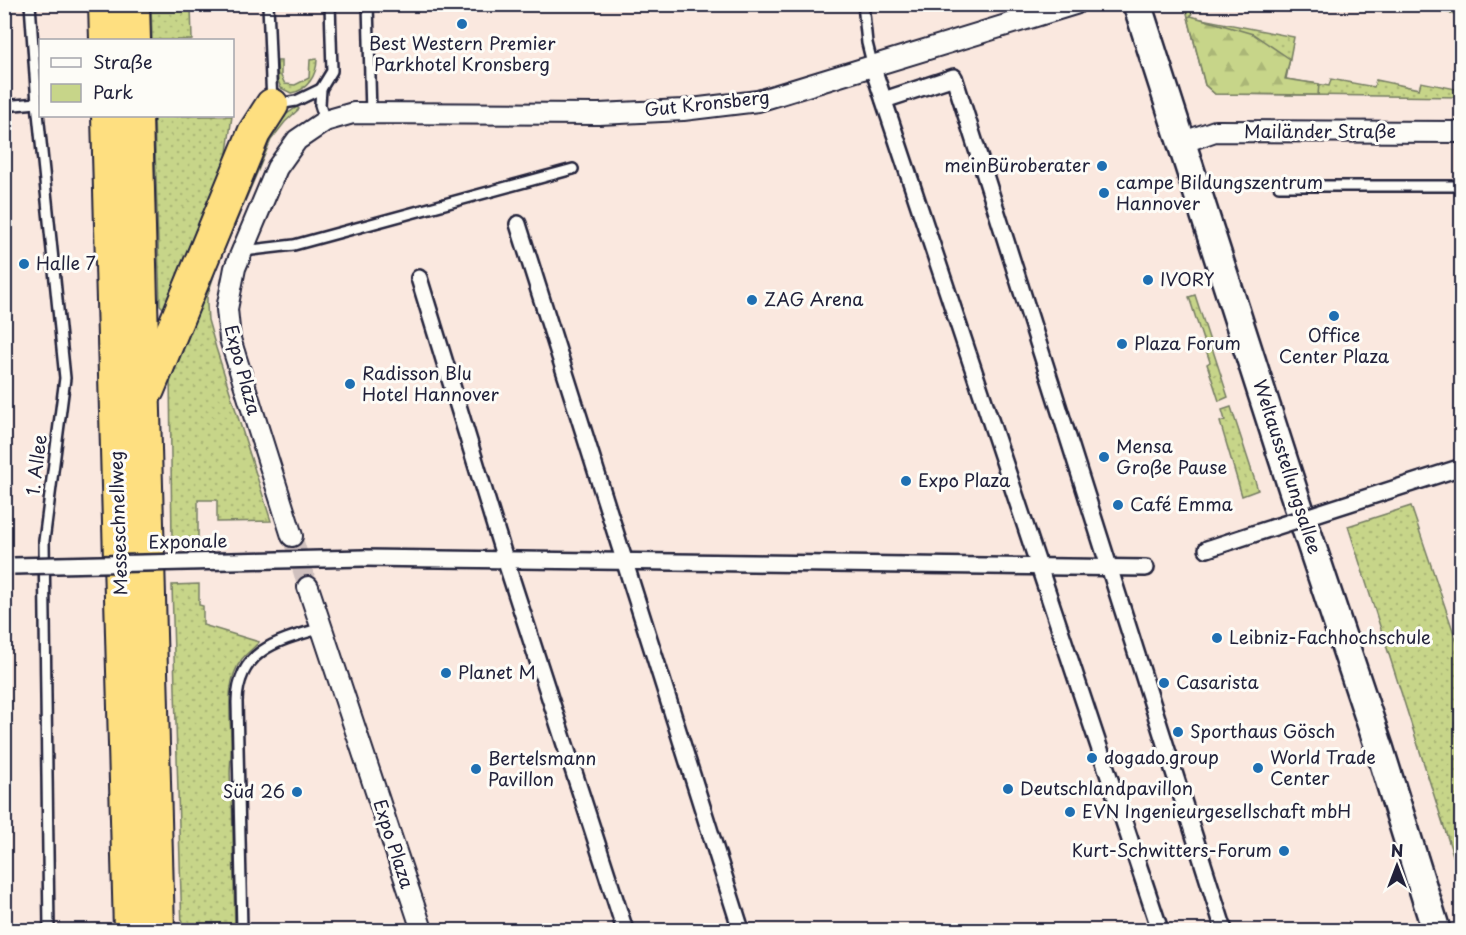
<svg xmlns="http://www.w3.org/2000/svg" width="1466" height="935" font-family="'Playpen Sans',sans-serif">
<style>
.green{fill:url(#green-dots);stroke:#747c62;stroke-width:1.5}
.forest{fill:url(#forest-firs);stroke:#747c62;stroke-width:1.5}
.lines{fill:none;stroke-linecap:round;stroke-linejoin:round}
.minor-tunnel{stroke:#cfc0be;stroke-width:20;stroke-dasharray:20 10;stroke-linecap:butt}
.service-casing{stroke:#22223b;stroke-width:14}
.pedestrian-casing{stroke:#22223b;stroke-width:20}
.minor-casing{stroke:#22223b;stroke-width:24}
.secondary-casing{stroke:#22223b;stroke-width:32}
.trunk-casing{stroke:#22223b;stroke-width:36}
.service{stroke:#fdfcf7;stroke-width:9}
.pedestrian{stroke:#fdfcf7;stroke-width:15}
.minor{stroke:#fdfcf7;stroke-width:20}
.secondary{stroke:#fdfcf7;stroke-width:27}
.trunk{stroke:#fedf80;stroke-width:32}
.pedestrian-bridge-casing{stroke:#22223b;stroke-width:20;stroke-linecap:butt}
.pedestrian-bridge{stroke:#fdfcf7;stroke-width:15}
.poi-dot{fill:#1f6fb2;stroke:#fdfcf7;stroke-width:2}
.labels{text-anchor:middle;stroke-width:6;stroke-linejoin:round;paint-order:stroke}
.poi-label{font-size:18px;fill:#22223b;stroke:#fdfcf7;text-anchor:start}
.street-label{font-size:18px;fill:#22223b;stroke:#fdfcf7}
</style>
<defs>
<pattern id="green-dots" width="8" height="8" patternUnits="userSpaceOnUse" patternTransform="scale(1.5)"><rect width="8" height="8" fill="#c7d589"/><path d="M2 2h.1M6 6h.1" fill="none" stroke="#abb777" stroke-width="1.8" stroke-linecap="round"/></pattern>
<pattern id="forest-firs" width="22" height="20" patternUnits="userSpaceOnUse" patternTransform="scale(1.5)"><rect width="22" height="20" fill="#c7d589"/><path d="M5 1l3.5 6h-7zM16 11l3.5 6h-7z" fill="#abb777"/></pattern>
</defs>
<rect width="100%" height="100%" fill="#fae8df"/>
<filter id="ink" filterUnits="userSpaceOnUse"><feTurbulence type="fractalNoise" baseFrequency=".0167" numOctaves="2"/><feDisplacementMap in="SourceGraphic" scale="12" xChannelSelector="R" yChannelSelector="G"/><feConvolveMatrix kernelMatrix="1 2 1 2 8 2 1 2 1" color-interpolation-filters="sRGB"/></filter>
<g filter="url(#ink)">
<!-- green -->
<g class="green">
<polygon points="151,5 191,5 192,40 152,40"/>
<polygon points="1185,5 1193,5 1191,17 1294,37 1286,79 1329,86 1331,79 1374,87 1376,80 1419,89 1421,82 1461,90 1461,97 1215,94 1205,85"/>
<polygon points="1408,5 1461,5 1461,15"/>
<path d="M317 59C317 75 307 91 291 93L281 88 278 81 277 61H281V76L285 84 295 85 309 78 310 60Z"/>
<polygon points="297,107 299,109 285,122 271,140 216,269 207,297 207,305 208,320 216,348 271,521 217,522 217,500 198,500 198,543 172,543 170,374 265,139 284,116"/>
<polygon points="154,116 232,116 224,174 165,310 160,305"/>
<polygon points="1195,295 1228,397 1219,401 1207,364 1210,362 1189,297"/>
<polygon points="1231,407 1258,490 1242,496 1220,422 1225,420 1222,410"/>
<polygon points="1411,506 1461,654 1461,880 1348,526"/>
<path d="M199 584V605L203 606V625L259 642C254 648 247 653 242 659 223 684 232 720 231 749 231 767 228 776 232 795L235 930H182L172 585Z"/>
</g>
<!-- forest -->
<polygon class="forest" points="1191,16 1253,34 1290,59 1285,79 1319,84 1318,95 1215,94 1205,85 1188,17"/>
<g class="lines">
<!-- minor-tunnel -->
<polyline class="minor-tunnel" points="292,536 308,587"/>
<defs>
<g id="service">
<polyline points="30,4 37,103 65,378 44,541 49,930"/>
<polyline points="268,4 272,105 296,101 321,89 320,105 325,121"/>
<polyline points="368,4 371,114"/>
<polyline points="863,4 867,43 873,67"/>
<polyline points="321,89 332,71 330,4"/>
<polyline points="4,106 37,103"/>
<polyline points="1279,186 1462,186"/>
<polyline points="243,251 294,245 573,169"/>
<path d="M242 930 237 702C238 649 280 640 322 628"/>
</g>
<g id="pedestrian">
<polyline points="873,68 1160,930"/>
<polyline points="884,100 954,77 1224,930"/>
<polyline points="518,224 741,930"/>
<polyline points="419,278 505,559 625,930"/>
<polyline points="1207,549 1253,534"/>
<polyline points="364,558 1146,568"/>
</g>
<g id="minor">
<polyline points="1181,143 1215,131 1462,132"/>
<polyline points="292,536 230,339 227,309 235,268 277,168 297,140 325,121 353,113 599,114 683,110 758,101 1075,4"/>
<polyline points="308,587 422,930"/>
</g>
<polyline id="secondary" points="1137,4 1293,490 1379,747 1436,930"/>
<g id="trunk">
<polyline points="105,4 106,40"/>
<polyline points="133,4 134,40"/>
<polyline points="108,116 130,930"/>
<polyline points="136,116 158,930"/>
<polyline points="148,390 254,133 272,105"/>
</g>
</defs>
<!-- service casing -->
<use href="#service" class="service-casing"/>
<!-- pedestrian casing -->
<use href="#pedestrian" class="pedestrian-casing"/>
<!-- minor casing -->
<use href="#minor" class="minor-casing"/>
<!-- secondary casing -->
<use href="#secondary" class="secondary-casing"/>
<!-- trunk casing -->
<use href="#trunk" class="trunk-casing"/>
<!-- service -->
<use href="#service" class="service"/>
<!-- pedestrian -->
<use href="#pedestrian" class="pedestrian"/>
<!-- minor -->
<use href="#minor" class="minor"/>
<!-- secondary -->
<use href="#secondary" class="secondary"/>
<!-- trunk -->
<use href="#trunk" class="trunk"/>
<defs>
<g id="pedestrian-bridge">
<polyline points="1253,534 1462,467"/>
<polyline points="14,566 364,558"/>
</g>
</defs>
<!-- pedestrian-bridge casing -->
<use href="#pedestrian-bridge" class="pedestrian-bridge-casing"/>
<!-- pedestrian-bridge -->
<use href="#pedestrian-bridge" class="pedestrian-bridge"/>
</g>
</g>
<!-- markers -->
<g class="poi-dot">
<circle cx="462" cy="24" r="6"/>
<circle cx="1102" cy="166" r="6"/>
<circle cx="1104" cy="193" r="6"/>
<circle cx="24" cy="264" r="6"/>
<circle cx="1148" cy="280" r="6"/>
<circle cx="752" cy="300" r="6"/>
<circle cx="1334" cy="316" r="6"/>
<circle cx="1122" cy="344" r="6"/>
<circle cx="350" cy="384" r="6"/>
<circle cx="1104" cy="457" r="6"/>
<circle cx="906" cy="481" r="6"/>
<circle cx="1118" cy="505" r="6"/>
<circle cx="1217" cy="638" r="6"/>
<circle cx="446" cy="673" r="6"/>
<circle cx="1164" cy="683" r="6"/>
<circle cx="1178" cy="732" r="6"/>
<circle cx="1092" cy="758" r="6"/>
<circle cx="1258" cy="768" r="6"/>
<circle cx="476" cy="769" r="6"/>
<circle cx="1008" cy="789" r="6"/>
<circle cx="297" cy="792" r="6"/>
<circle cx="1070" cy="812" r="6"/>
<circle cx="1284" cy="851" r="6"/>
</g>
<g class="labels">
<!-- poi labels -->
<g class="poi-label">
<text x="462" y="50" text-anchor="middle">Best Western Premier<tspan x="462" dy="21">Parkhotel Kronsberg</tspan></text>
<text x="1090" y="172" text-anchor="end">meinBüroberater</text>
<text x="1116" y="189">campe Bildungszentrum<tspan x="1116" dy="21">Hannover</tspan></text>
<text x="36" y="270">Halle 7</text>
<text x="1160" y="286">IVORY</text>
<text x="764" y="306">ZAG Arena</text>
<text x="1334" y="342" text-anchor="middle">Office<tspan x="1334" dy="21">Center Plaza</tspan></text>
<text x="1134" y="350">Plaza Forum</text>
<text x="362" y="380">Radisson Blu<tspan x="362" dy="21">Hotel Hannover</tspan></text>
<text x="1116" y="453">Mensa<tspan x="1116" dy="21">Große Pause</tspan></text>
<text x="918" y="487">Expo Plaza</text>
<text x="1130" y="511">Café Emma</text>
<text x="1229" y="644">Leibniz-Fachhochschule</text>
<text x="458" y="679">Planet M</text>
<text x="1176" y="689">Casarista</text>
<text x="1190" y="738">Sporthaus Gösch</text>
<text x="1104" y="764">dogado.group</text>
<text x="1270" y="764">World Trade<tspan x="1270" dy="21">Center</tspan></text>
<text x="488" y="765">Bertelsmann<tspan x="488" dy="21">Pavillon</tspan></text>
<text x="1020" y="795">Deutschlandpavillon</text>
<text x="285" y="798" text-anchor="end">Süd 26</text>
<text x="1082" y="818">EVN Ingenieurgesellschaft mbH</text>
<text x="1272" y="857" text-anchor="end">Kurt-Schwitters-Forum</text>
</g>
<!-- street labels -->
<g class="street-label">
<text transform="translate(707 104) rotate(-6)" y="6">Gut Kronsberg</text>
<text x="1320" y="138">Mailänder Straße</text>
<text transform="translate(242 370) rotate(75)" y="6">Expo Plaza</text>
<text transform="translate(37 465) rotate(-83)" y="6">1. Allee</text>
<text transform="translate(1287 467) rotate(72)" y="6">Weltausstellungsallee</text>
<text transform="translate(119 523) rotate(-92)" y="6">Messeschnellweg</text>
<text transform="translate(188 542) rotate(-1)" y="6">Exponale</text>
<text transform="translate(393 844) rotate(72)" y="6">Expo Plaza</text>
</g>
</g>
<!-- margin -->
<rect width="1466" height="935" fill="none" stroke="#fdfcf7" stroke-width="24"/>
<rect x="12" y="12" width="1442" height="911" fill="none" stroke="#22223b" stroke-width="2" filter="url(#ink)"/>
<!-- legend -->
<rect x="39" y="39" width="195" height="78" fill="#fdfcf7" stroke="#a5a5ac" stroke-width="1.5"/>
<rect x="51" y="58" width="30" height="9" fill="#fdfcf7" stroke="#a5a5ac" stroke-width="1.5"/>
<text x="93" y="69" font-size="18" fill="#22223b">Straße</text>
<rect x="51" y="84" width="30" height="18" fill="#c7d589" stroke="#a5a5ac" stroke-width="1.5"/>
<text x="93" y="99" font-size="18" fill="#22223b">Park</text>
<!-- north arrow -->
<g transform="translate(1397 866)" stroke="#fdfcf7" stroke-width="4.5" paint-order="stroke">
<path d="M0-4.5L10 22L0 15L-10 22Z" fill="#22223b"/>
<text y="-9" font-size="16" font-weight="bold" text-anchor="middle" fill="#22223b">N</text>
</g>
</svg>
